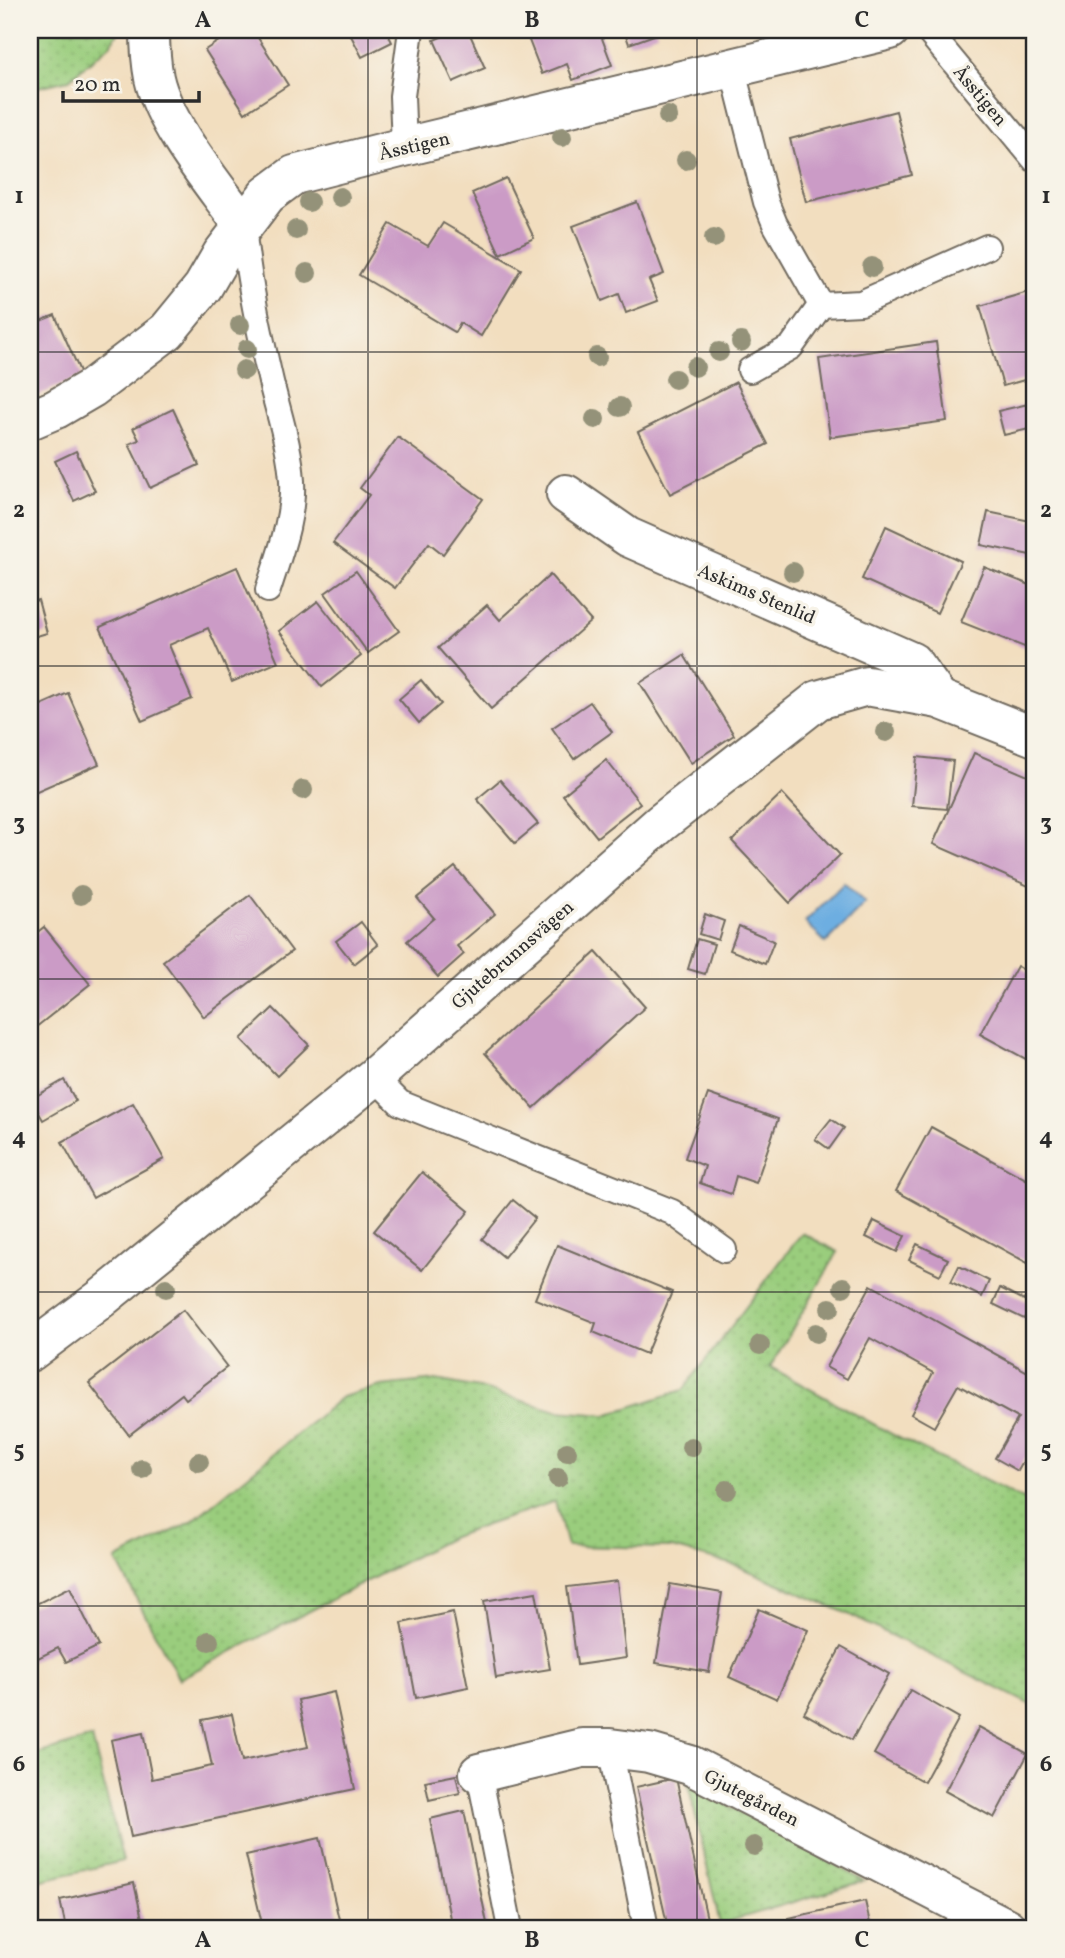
<svg xmlns="http://www.w3.org/2000/svg" width="1065" height="1958" font-family="Vollkorn,serif">
<style>
.grass{fill:url(#grass-dots);stroke:#627c54;stroke-width:2}
.water{fill:#6daee1;stroke:#4c6c86;stroke-width:2}
.building{fill:#cb9bc6}
.lines{fill:none;stroke-linecap:round;stroke-linejoin:round}
.lane-casing{stroke:#716a5f;stroke-width:28}
.street-casing{stroke:#716a5f;stroke-width:42}
.lane{stroke:#fff;stroke-width:24}
.street{stroke:#fff;stroke-width:38}
.tree{fill:#949279}
.grid{fill:none;stroke:#2b2b2b;stroke-width:2;stroke-opacity:0.55}
.labels{text-anchor:middle;stroke-width:7;stroke-linejoin:round;paint-order:stroke}
.street-label{font-size:19px;fill:#2b2b2b;stroke:#f7f3e8}
.neatline{fill:none;stroke:#2b2b2b;stroke-width:2.5}
.grid-label{font-size:23px;text-anchor:middle;font-weight:bold;fill:#2b2b2b}
</style>
<defs>
<pattern id="grass-dots" width="8" height="8" patternUnits="userSpaceOnUse" patternTransform="scale(1.75)"><rect width="8" height="8" fill="#9acd7d"/><path d="M2 2h.1M6 6h.1" fill="none" stroke="#85b06c" stroke-width="1.8" stroke-linecap="round"/></pattern>
</defs>
<rect width="100%" height="100%" fill="#f7f3e8"/>
<filter id="ink" filterUnits="userSpaceOnUse"><feTurbulence type="fractalNoise" baseFrequency=".0143" numOctaves="2"/><feDisplacementMap in="SourceGraphic" scale="14" xChannelSelector="R" yChannelSelector="G"/><feConvolveMatrix kernelMatrix="1 2 1 2 8 2 1 2 1" color-interpolation-filters="sRGB"/></filter>
<filter id="wash" filterUnits="userSpaceOnUse"><feTurbulence type="fractalNoise" baseFrequency=".00686" numOctaves="4" result="noise"/><feDisplacementMap in="SourceGraphic" scale="28" xChannelSelector="R" yChannelSelector="G"/><feGaussianBlur stdDeviation="1.57" result="paint"/><feColorMatrix in="noise" values="0 0 0 0 0 0 0 0 0 0 0 0 0 0 0 0 0 1.4 0 .05"/><feComposite in="paint" operator="in"/></filter>
<g filter="url(#wash)">
<rect width="100%" height="100%" fill="#f2debf"/>
<!-- grass -->
<g class="grass">
<polygon points="30,30 120,30 109,46 68,80 30,89"/>
<polygon points="802,1233 838,1252 770,1367 895,1436 1035,1505 1035,1707 848,1614 738,1566 672,1548 567,1546 555,1501 452,1537 179,1679 116,1560 191,1522 342,1397 381,1386 436,1380 479,1388 557,1411 606,1415 683,1390"/>
<polygon points="92,1738 123,1861 30,1883 30,1756"/>
<polygon points="688,1783 864,1881 720,1924"/>
</g>
<!-- water -->
<polygon class="water" points="844,883 865,903 826,943 805,922"/>
<g id="blocks">
<!-- building -->
<g class="building">
<polygon points="236,30 253,30 288,85 245,113 205,50"/>
<polygon points="348,30 386,30 392,42 362,57"/>
<polygon points="457,30 468,30 485,68 453,82 434,40"/>
<polygon points="525,30 607,30 600,33 612,65 573,80 567,64 542,74"/>
<polygon points="624,30 656,30 657,34 629,44"/>
<polygon points="896,111 912,175 806,202 790,139"/>
<polygon points="506,178 534,238 500,254 472,193"/>
<polygon points="637,202 664,274 649,280 658,301 626,313 619,294 602,301 573,226"/>
<polygon points="443,223 521,269 481,336 460,323 455,332 359,275 390,224 428,246"/>
<polygon points="1035,290 1035,377 1003,386 980,306"/>
<polygon points="55,315 82,376 30,399 30,325"/>
<polygon points="936,342 947,421 830,437 819,359"/>
<polygon points="736,382 768,444 670,494 638,432"/>
<polygon points="1028,404 1033,428 1004,435 998,411"/>
<polygon points="173,409 199,465 150,488 129,444 139,440 133,428"/>
<polygon points="398,437 483,499 443,554 429,543 395,588 333,543 369,495 360,488"/>
<polygon points="76,451 95,491 74,501 55,461"/>
<polygon points="30,504 37,527 30,529"/>
<polygon points="988,512 1035,522 1035,556 981,545"/>
<polygon points="886,526 961,561 937,613 862,579"/>
<polygon points="237,567 278,662 232,682 208,628 169,645 192,699 142,721 100,627"/>
<polygon points="984,567 1035,587 1035,642 1032,650 961,622"/>
<polygon points="356,571 399,631 368,653 325,593"/>
<polygon points="550,575 591,621 491,709 438,648 487,605 500,620"/>
<polygon points="38,600 47,633 30,638 30,602"/>
<polygon points="318,601 361,656 322,687 279,631"/>
<polygon points="684,655 734,735 691,763 640,683"/>
<polygon points="421,680 441,704 419,723 399,699"/>
<polygon points="68,693 99,764 30,794 30,710"/>
<polygon points="590,702 612,732 574,759 552,728"/>
<polygon points="974,753 1035,779 1035,882 1033,888 933,844"/>
<polygon points="917,757 953,761 947,809 912,806"/>
<polygon points="606,760 640,803 597,837 563,795"/>
<polygon points="500,780 538,824 515,843 477,799"/>
<polygon points="782,793 840,855 790,903 732,841"/>
<polygon points="455,867 495,914 457,946 464,954 438,977 407,941 434,918 417,898"/>
<polygon points="250,895 292,951 204,1017 163,961"/>
<polygon points="705,914 724,921 718,940 699,934"/>
<polygon points="361,922 378,945 354,964 336,941"/>
<polygon points="739,926 774,941 765,964 730,950"/>
<polygon points="44,927 90,984 30,1032 30,938"/>
<polygon points="697,939 714,944 705,974 688,969"/>
<polygon points="596,952 645,1007 534,1108 485,1053"/>
<polygon points="1017,966 1035,976 1035,1064 980,1034"/>
<polygon points="273,1008 309,1045 277,1076 241,1039"/>
<polygon points="64,1080 76,1101 43,1120 31,1099"/>
<polygon points="708,1094 778,1119 756,1183 736,1176 731,1194 700,1183 705,1166 685,1158"/>
<polygon points="133,1103 164,1159 93,1198 62,1142"/>
<polygon points="831,1119 844,1128 829,1149 815,1139"/>
<polygon points="931,1127 1035,1184 1035,1267 896,1191"/>
<polygon points="422,1172 469,1211 422,1270 374,1231"/>
<polygon points="513,1200 535,1218 504,1257 482,1239"/>
<polygon points="874,1221 905,1236 897,1252 866,1237"/>
<polygon points="917,1244 948,1259 940,1275 909,1260"/>
<polygon points="557,1245 672,1292 646,1354 593,1332 596,1323 535,1299"/>
<polygon points="959,1266 989,1281 982,1297 951,1282"/>
<polygon points="871,1285 1035,1376 1035,1440 1018,1471 995,1458 1018,1418 958,1385 934,1427 911,1414 933,1373 870,1338 847,1379 826,1367"/>
<polygon points="1000,1288 1032,1304 1024,1319 993,1304"/>
<polygon points="183,1310 227,1367 186,1399 182,1394 129,1435 89,1383"/>
<polygon points="617,1581 626,1658 577,1665 567,1587"/>
<polygon points="670,1584 722,1593 709,1672 656,1663"/>
<polygon points="70,1587 99,1646 66,1662 58,1648 30,1662 30,1607"/>
<polygon points="536,1592 550,1669 496,1678 484,1601"/>
<polygon points="759,1609 808,1630 777,1699 729,1677"/>
<polygon points="453,1612 468,1687 416,1698 402,1623"/>
<polygon points="841,1647 889,1674 852,1740 804,1713"/>
<polygon points="910,1690 959,1718 924,1782 874,1754"/>
<polygon points="334,1692 355,1789 131,1837 111,1740 143,1733 152,1779 212,1766 202,1720 232,1714 242,1761 308,1747 298,1700"/>
<polygon points="979,1727 1028,1754 994,1818 945,1791"/>
<polygon points="456,1775 460,1793 429,1800 425,1781"/>
<polygon points="676,1778 709,1928 668,1928 636,1787"/>
<polygon points="464,1811 488,1928 452,1928 430,1819"/>
<polygon points="320,1838 341,1928 263,1928 246,1855"/>
<polygon points="134,1883 144,1928 66,1928 60,1900"/>
<polygon points="865,1901 871,1928 791,1928 789,1918"/>
</g>
</g>
</g>
<g filter="url(#ink)">
<use href="#blocks" fill-opacity="0" stroke="#716a5f" stroke-width="2"/>
<g class="lines">
<defs>
<g id="lane">
<polyline points="927,30 1035,160"/>
<polyline points="732,67 766,202 775,224 821,305"/>
<polyline points="404,147 402,96 411,30"/>
<path d="M243 225C248 279 259 330 271 382 279 415 290 447 292 481 294 518 279 555 268 590"/>
<polyline points="750,370 791,347 821,305 861,303 987,247"/>
<polyline points="374,1077 400,1103 672,1212 724,1250"/>
<polyline points="610,1748 646,1928"/>
<polyline points="479,1773 510,1928"/>
</g>
<g id="street">
<path d="M150 30C150 45 151 63 154 78 165 127 214 184 243 225"/>
<polyline points="30,420 56,409 92,388 167,331 203,287 222,254 267,195 294,175 404,147 890,30"/>
<polyline points="566,494 628,537 912,662 939,699"/>
<polyline points="30,1352 102,1298 374,1077 661,823 818,700 867,686 939,699 1035,737"/>
<polyline points="479,1773 582,1748 610,1748 649,1753 690,1765 1007,1928"/>
</g>
</defs>
<!-- lane casing -->
<use href="#lane" class="lane-casing"/>
<!-- street casing -->
<use href="#street" class="street-casing"/>
<!-- lane -->
<use href="#lane" class="lane"/>
<!-- street -->
<use href="#street" class="street"/>
</g>
<!-- trees -->
<g class="tree">
<circle cx="668" cy="116" r="10"/>
<circle cx="562" cy="137" r="10"/>
<circle cx="686" cy="160" r="10"/>
<circle cx="340" cy="197" r="10"/>
<circle cx="309" cy="202" r="10"/>
<circle cx="296" cy="230" r="10"/>
<circle cx="714" cy="238" r="10"/>
<circle cx="872" cy="267" r="10"/>
<circle cx="307" cy="273" r="10"/>
<circle cx="240" cy="325" r="10"/>
<circle cx="741" cy="342" r="10"/>
<circle cx="247" cy="349" r="10"/>
<circle cx="719" cy="352" r="10"/>
<circle cx="597" cy="357" r="10"/>
<circle cx="695" cy="367" r="10"/>
<circle cx="244" cy="370" r="10"/>
<circle cx="675" cy="379" r="10"/>
<circle cx="620" cy="407" r="10"/>
<circle cx="595" cy="419" r="10"/>
<circle cx="793" cy="572" r="10"/>
<circle cx="886" cy="732" r="10"/>
<circle cx="303" cy="790" r="10"/>
<circle cx="81" cy="895" r="10"/>
<circle cx="843" cy="1287" r="10"/>
<circle cx="166" cy="1288" r="10"/>
<circle cx="830" cy="1308" r="10"/>
<circle cx="816" cy="1333" r="10"/>
<circle cx="760" cy="1345" r="10"/>
<circle cx="691" cy="1447" r="10"/>
<circle cx="567" cy="1452" r="10"/>
<circle cx="199" cy="1462" r="10"/>
<circle cx="142" cy="1469" r="10"/>
<circle cx="558" cy="1478" r="10"/>
<circle cx="727" cy="1490" r="10"/>
<circle cx="209" cy="1641" r="10"/>
<circle cx="754" cy="1846" r="10"/>
</g>
</g>
<!-- grid -->
<path class="grid" d="M368 30V1928M697 30V1928M30 352H1035M30 666H1035M30 979H1035M30 1292H1035M30 1606H1035"/>
<g class="labels">
<!-- street labels -->
<g class="street-label">
<text transform="translate(981 95) rotate(50)" y="7">Åsstigen</text>
<text transform="translate(414 145) rotate(-13)" y="7">Åsstigen</text>
<text transform="translate(757 593) rotate(23)" y="7">Askims Stenlid</text>
<text transform="translate(512 954) rotate(-41)" y="7">Gjutebrunnsvägen</text>
<text transform="translate(752 1797) rotate(27)" y="7">Gjutegården</text>
</g>
</g>
<!-- margin -->
<rect width="1065" height="1958" fill="none" stroke="#f7f3e8" stroke-width="77"/>
<!-- scale -->
<path d="M63 91v10h136v-10" fill="none" stroke="#2b2b2b" stroke-width="3.5"/>
<text x="74" y="91" font-size="21" fill="#2b2b2b" stroke="#f7f3e8" stroke-width="5" paint-order="stroke">20 m</text>
<rect x="38" y="38" width="988" height="1882" class="neatline"/>
<g class="grid-label">
<text x="203" y="27">A</text>
<text x="532" y="27">B</text>
<text x="862" y="27">C</text>
<text x="19" y="203">1</text>
<text x="1046" y="203">1</text>
<text x="19" y="517">2</text>
<text x="1046" y="517">2</text>
<text x="19" y="830">3</text>
<text x="1046" y="830">3</text>
<text x="19" y="1144">4</text>
<text x="1046" y="1144">4</text>
<text x="19" y="1457">5</text>
<text x="1046" y="1457">5</text>
<text x="19" y="1771">6</text>
<text x="1046" y="1771">6</text>
<text x="203" y="1947">A</text>
<text x="532" y="1947">B</text>
<text x="862" y="1947">C</text>
</g>
</svg>
